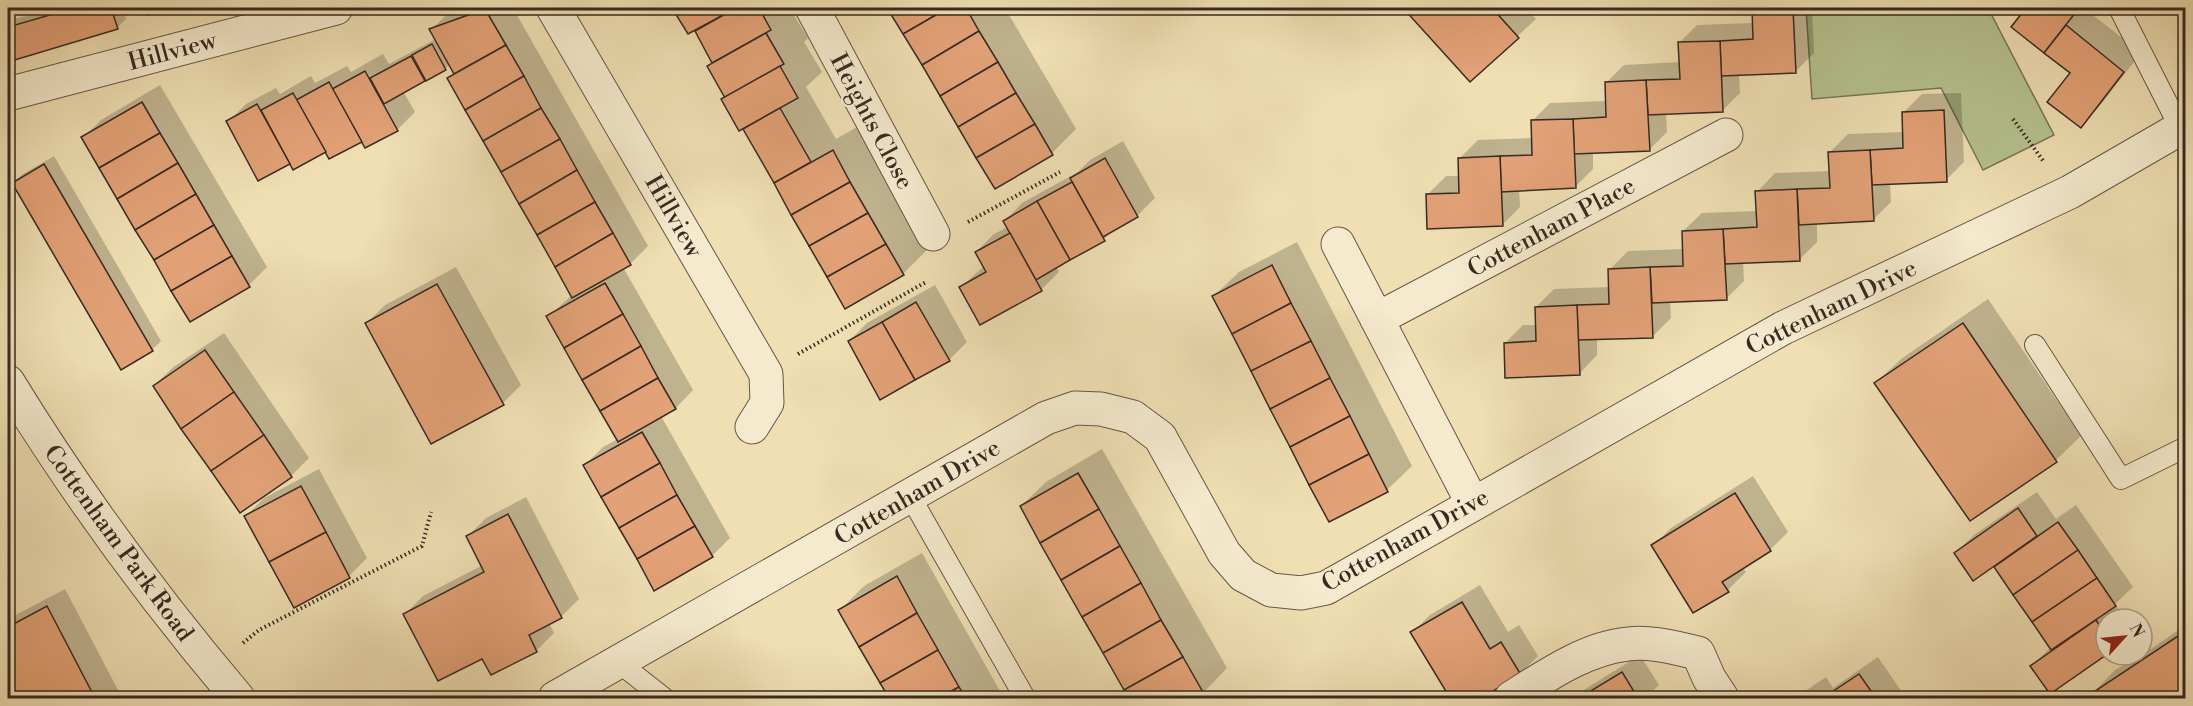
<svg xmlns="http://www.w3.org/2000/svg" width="2193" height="706" font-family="'Libre Bodoni',serif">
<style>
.green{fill:#b5c28f;stroke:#767658;stroke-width:1.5}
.shadow{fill:#0003}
.building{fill:#e2a176;stroke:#372a22;stroke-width:1.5}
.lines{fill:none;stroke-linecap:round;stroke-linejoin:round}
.service-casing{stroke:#655746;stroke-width:22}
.minor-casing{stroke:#655746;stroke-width:35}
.path{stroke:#372a22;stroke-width:4;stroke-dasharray:1.5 3;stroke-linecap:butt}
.service{stroke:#f5eace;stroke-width:20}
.minor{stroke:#f5eace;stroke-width:33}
.labels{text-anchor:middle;stroke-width:5;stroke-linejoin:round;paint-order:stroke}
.street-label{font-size:24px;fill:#372a22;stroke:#f5eace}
</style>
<rect width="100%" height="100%" fill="#efdfb3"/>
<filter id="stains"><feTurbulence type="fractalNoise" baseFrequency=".00333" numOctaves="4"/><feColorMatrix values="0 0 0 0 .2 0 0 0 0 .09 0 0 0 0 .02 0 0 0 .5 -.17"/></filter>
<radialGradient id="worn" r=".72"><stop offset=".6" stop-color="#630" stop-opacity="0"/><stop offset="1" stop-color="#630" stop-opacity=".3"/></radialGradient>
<!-- green -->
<polygon class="green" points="1806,8 1988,8 2054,135 1983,170 1941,88 1812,99"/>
<!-- shadow -->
<g class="shadow">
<polygon points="55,8 123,8 126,19 117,28 8,60 8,21"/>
<polygon points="461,8 513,8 648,246 630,264 623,267 693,390 676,408 661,416 730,538 712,556 585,465 603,447 618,439 548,317 572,295 449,78 455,73 450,64 445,69 403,91 415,112 397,130 291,162 228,122 246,104 276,88 280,94 311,76 315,83 347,66 351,72 383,54 389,64 436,39 431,30 449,12"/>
<polygon points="674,8 791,8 790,9 808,38 804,42 822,72 806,87 836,139 857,127 927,250 903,274 846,307 709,66 714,62 695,29 688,32"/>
<polygon points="889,8 1005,8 1076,129 1052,153 996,187"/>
<polygon points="1405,8 1526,8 1536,19 1470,80"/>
<polygon points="1753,8 1812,8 1814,53 1796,71 1739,73 1740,93 1722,111 1666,113 1667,132 1649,150 1593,152 1593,169 1575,187 1519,189 1520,207 1502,225 1428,194 1446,176 1460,176 1460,158 1478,140 1533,138 1532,121 1550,103 1607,101 1606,83 1624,65 1680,62 1679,43 1697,25 1754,23"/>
<polygon points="2028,8 2084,8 2141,53 2098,108 2080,126 2072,73 2013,27"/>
<polygon points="160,85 267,267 249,285 191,320 83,138 101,120"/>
<polygon points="1961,93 1964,162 1946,180 1890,183 1891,202 1873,220 1817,222 1817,242 1799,260 1743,262 1744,281 1726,299 1670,301 1671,318 1653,336 1597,338 1597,355 1579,374 1505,343 1523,325 1537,325 1536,307 1554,289 1610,287 1610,269 1628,251 1684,249 1683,231 1702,213 1758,211 1757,192 1775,173 1831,171 1830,152 1848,134 1904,132 1904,112 1922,94"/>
<polygon points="1123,141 1155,198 1137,216 1117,227 1104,239 1056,266 1059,272 1041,290 960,288 984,266 976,252 994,234 1008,227 1005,221 1022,203 1078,172 1090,160"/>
<polygon points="54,156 161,341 152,350 13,183 23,174"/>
<polygon points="1297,242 1412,466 1387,490 1214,296 1239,272"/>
<polygon points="456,267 521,385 503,403 367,323 385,305"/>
<polygon points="935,285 967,342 949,360 849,341 867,323"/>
<polygon points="1988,299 2081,436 2056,460 1970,519 1876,383 1901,359"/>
<polygon points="224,333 309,458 291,476 240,511 154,386 172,368"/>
<polygon points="1102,449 1227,668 1203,693 1193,698 1130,698 1021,506 1046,482"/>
<polygon points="319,469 367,558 349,576 246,516 264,498"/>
<polygon points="1753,476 1788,532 1770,550 1742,567 1746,572 1728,590 1653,546 1671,528"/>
<polygon points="2037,492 2056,519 2076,505 2133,587 2115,604 2125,619 2106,619 2106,653 2032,666 2051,647 1994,565 1956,553 1974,535"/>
<polygon points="526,497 579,599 561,617 549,623 554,633 536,651 483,657 405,614 423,596 483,565 468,536 486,518"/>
<polygon points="8,528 15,541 8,548"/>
<polygon points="8,550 14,563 8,570"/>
<polygon points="922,553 1004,698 890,698 840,610 864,586"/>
<polygon points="1480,585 1508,632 1519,625 1538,656 1520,674 1479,698 1452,698 1412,633 1430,615"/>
<polygon points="65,589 118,690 110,698 8,698 8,619"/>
<polygon points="2186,625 2186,698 2093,698 2091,695 2115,670 2142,655"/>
<polygon points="1640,655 1659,685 1649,694 1652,698 1574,698 1579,693"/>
<polygon points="1878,657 1906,698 1795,698 1826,677 1833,688"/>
<polygon points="143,691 147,698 129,698"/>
</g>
<!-- building -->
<g class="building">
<polygon points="74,8 111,8 118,29 8,62 8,27"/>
<polygon points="144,8 163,8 147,15"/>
<polygon points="672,8 736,8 688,34"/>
<polygon points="736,8 759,8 771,30 712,63 695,31"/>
<polygon points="887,8 948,8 903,34"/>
<polygon points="948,8 966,8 979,31 922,65 903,34"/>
<polygon points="1403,8 1492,8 1519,38 1470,82"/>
<polygon points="1752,8 1793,8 1796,73 1721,76 1720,41 1753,39"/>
<polygon points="2026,8 2079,8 2044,53 2011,27"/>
<polygon points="485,9 506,45 454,74 429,29"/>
<polygon points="2066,25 2124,72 2081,128 2047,102 2070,73 2044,53"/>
<polygon points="979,31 998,62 940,96 922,65"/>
<polygon points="766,33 784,64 725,98 707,66"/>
<polygon points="1720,41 1723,112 1648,115 1646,80 1680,79 1678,42"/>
<polygon points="432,44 446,70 426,81 412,55"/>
<polygon points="506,45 524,76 465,110 447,78"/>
<polygon points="411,56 425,81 384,104 370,78"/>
<polygon points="998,62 1016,93 958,127 940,96"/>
<polygon points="780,66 798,98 739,131 721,99"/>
<polygon points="365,71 398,131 365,148 332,89"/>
<polygon points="524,76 541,108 483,141 465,110"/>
<polygon points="1646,80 1650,151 1574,154 1573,119 1606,117 1605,82"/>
<polygon points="329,82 362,142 329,159 296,100"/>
<polygon points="293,93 326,152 293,170 261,110"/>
<polygon points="1016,93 1035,124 976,158 958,127"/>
<polygon points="142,102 160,133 99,168 81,137"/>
<polygon points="257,104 290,164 258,181 226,121"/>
<polygon points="541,108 560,139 501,172 483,141"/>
<polygon points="780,108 811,162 774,183 743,129"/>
<polygon points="1944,110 1947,182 1872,185 1870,150 1903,148 1902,112"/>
<polygon points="1573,119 1576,188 1501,192 1500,156 1532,155 1531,120"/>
<polygon points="1035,124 1053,155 995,189 976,158"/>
<polygon points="160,133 178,163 117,199 99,168"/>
<polygon points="560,139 577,170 519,204 501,172"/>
<polygon points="833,150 850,182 791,215 774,183"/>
<polygon points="1870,150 1874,221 1799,225 1797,189 1830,188 1828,152"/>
<polygon points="1500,156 1503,226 1427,229 1426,194 1459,193 1458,158"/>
<polygon points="1105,158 1138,217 1103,237 1070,178"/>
<polygon points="178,163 196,194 135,230 117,199"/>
<polygon points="44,164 153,351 121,370 12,183"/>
<polygon points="577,170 595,202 537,235 519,204"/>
<polygon points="850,182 868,213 809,246 791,215"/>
<polygon points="1072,182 1105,241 1070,260 1037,201"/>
<polygon points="1797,189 1800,261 1725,264 1723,229 1757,227 1755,191"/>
<polygon points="196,194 214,225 154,260 135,230"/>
<polygon points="1037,201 1070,260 1036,280 1003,221"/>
<polygon points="595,202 613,233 555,267 537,235"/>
<polygon points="868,213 886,244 827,277 809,246"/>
<polygon points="214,225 232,256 171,291 154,260"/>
<polygon points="1723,229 1727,300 1652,303 1650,267 1683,266 1682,231"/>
<polygon points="613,233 631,265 572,298 555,267"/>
<polygon points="1010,233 1042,291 980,325 959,287 986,272 975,252"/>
<polygon points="886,244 904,275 845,309 827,277"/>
<polygon points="232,256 250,287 190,322 171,291"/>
<polygon points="1272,265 1291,303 1232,334 1212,296"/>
<polygon points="1650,267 1653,338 1578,340 1577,305 1609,304 1608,269"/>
<polygon points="605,283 623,314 564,348 546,316"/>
<polygon points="437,284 504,405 431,444 365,323"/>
<polygon points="916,302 950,361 915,380 882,322"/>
<polygon points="1291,303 1311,341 1251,371 1232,334"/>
<polygon points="1577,305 1580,375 1505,378 1504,343 1536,341 1535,307"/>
<polygon points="623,314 641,346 582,380 564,348"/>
<polygon points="882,322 915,380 880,400 848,341"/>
<polygon points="1963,323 2057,462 1970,521 1874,383"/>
<polygon points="1311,341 1330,378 1270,409 1251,371"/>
<polygon points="641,346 658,378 600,411 582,380"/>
<polygon points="205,350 234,392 181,429 153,386"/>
<polygon points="658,378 676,409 618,442 600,411"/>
<polygon points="1330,378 1350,416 1290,447 1270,409"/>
<polygon points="234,392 264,435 211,471 181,429"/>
<polygon points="1350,416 1369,454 1309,485 1290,447"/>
<polygon points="642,432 660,463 601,497 583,465"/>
<polygon points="264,435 292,477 240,513 211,471"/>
<polygon points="1369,454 1388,492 1329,522 1309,485"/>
<polygon points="660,463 677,495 619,528 601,497"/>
<polygon points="1078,473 1099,509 1040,543 1020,506"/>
<polygon points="301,486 326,532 269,562 244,516"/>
<polygon points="1735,493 1771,551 1722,582 1729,592 1693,613 1651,545"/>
<polygon points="677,495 695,526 637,559 619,528"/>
<polygon points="2018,508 2037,536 1973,581 1954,553"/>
<polygon points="1099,509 1120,546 1061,580 1040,543"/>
<polygon points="508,514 562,618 529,635 537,652 491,675 482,659 438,681 403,614 484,572 466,536"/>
<polygon points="2058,522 2078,550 2013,595 1994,567"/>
<polygon points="695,526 713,557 654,591 637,559"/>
<polygon points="326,532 350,578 294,608 269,562"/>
<polygon points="1120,546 1141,583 1082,617 1061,580"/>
<polygon points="2078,550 2097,578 2032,622 2013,595"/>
<polygon points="897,576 917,613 859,647 838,610"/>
<polygon points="2097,578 2116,606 2051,650 2032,622"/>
<polygon points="1141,583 1161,620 1103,653 1082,617"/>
<polygon points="1462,602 1490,649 1501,642 1521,675 1481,698 1450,698 1410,632"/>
<polygon points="47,606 95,698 8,698 8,627"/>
<polygon points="917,613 938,650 880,683 859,647"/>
<polygon points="1161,620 1183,657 1124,690 1103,653"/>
<polygon points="2096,620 2106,635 2106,655 2050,694 2030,666"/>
<polygon points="2178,636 2186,647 2186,698 2092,698 2089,695"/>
<polygon points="938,650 959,687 939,698 889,698 880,683"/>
<polygon points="1183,657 1204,694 1196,698 1129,698 1124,690"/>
<polygon points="1622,672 1638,698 1579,698"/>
<polygon points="1859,674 1876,698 1823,698"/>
<polygon points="959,687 966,698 939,698"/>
</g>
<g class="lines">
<defs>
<g id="service">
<polyline points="2119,8 2180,128"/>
<polyline points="2035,345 2121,479 2186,447"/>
<polyline points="910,496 1025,698"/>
<polyline points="618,662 664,698"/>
</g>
<g id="minor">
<polyline points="553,8 766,374 767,403 752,427"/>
<polyline points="812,8 933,234"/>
<polyline points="8,94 336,8"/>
<polyline points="1338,244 1473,504"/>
<polyline points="1377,319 1726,135"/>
<path d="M8 382C76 493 154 599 238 698"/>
<polyline points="555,698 1046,418 1075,408 1101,409 1133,417 1160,437 1224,553 1243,575 1271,590 1301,593 1326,588 1783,328 2070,192 2186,125"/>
<path d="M1511 698C1546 676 1586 648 1628 644 1651 641 1675 648 1698 653L1709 678 1722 698"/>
</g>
</defs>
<!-- service casing -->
<use href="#service" class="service-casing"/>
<!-- minor casing -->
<use href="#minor" class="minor-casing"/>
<!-- path -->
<g class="path">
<polyline points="2013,119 2044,162"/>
<polyline points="968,222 1060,172"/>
<polyline points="798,354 926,282"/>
<polyline points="243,643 259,630 422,546 431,512"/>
</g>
<!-- service -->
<use href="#service" class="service"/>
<!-- minor -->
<use href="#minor" class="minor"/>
</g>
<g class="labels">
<!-- street labels -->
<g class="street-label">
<text transform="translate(172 51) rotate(-15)" y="8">Hillview</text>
<text transform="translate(872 121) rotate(62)" y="8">Heights Close</text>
<text transform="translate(674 216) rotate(60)" y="8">Hillview</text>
<text transform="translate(1551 227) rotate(-28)" y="8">Cottenham Place</text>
<text transform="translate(1831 307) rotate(-26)" y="8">Cottenham Drive</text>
<text transform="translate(917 492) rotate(-30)" y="8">Cottenham Drive</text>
<text transform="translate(1405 540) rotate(-29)" y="8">Cottenham Drive</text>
<text transform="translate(119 543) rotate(54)" y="8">Cottenham Park Road</text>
</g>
</g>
<!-- margin -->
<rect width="2193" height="706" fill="none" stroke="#efdfb3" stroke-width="30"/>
<rect x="9" y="9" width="2175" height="688" fill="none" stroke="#372a22" stroke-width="3"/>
<rect x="15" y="15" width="2163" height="676" fill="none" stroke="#372a22" stroke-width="1.5"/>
<!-- north arrow -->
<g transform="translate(2124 637) rotate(63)"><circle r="28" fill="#f5eace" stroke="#a99d89" stroke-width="1.5"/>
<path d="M0-4.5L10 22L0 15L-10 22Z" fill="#8f2418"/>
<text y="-9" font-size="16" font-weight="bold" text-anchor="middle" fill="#372a22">N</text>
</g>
<rect width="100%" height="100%" filter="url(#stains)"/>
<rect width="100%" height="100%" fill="url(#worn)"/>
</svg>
